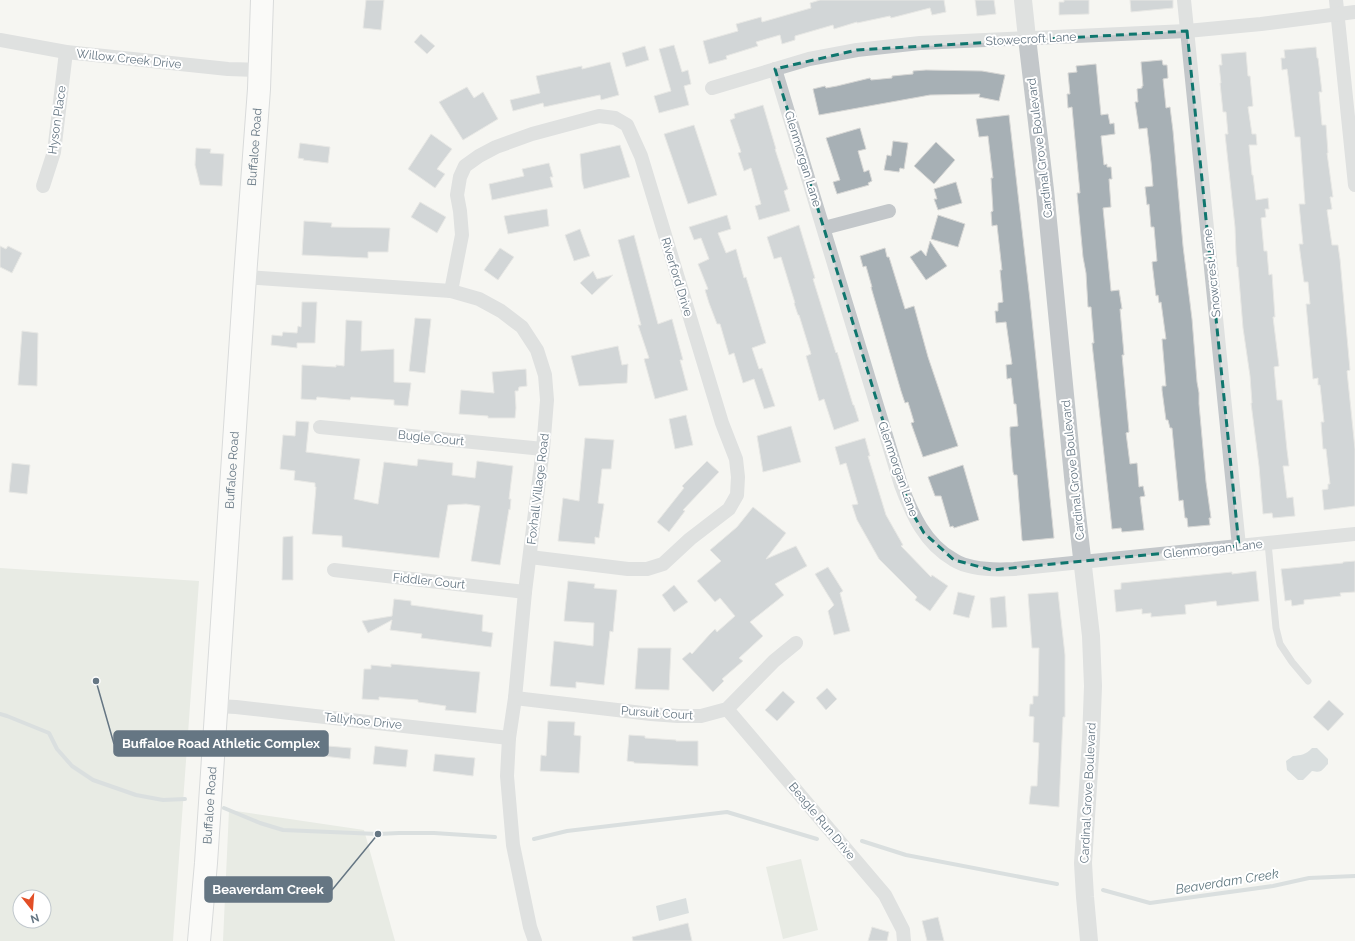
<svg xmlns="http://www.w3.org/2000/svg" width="1355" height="941" font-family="Raleway,sans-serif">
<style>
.green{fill:#d7ddd3;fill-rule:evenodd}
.water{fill:#b8c4c8}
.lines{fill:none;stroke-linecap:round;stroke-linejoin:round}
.stream{stroke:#b8c4c8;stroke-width:4}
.building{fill:#a7b0b5;stroke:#d7d7d5}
.primary-casing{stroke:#b6babe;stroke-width:24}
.service{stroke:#c3c7ca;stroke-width:7}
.minor{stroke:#c3c7ca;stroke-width:14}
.tertiary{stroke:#c3c7ca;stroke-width:18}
.primary{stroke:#fff;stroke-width:22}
.marked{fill:none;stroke:#0f766e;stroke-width:3;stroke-dasharray:8 5;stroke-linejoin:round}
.labels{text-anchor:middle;stroke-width:4;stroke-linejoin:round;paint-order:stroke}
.street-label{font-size:12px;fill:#657683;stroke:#fff}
.water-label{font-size:13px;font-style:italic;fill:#607880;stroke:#fff}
.leader{fill:none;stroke:#657683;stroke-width:1.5}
.callout-dot{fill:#657683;stroke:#fff;stroke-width:1.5}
.callout{fill:#657683;stroke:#657683;stroke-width:1.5}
.callout-label{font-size:13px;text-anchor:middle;font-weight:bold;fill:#fff}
</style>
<rect width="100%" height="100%" fill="#f6f6f2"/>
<!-- green -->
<g class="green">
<path d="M0 568 199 581 173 941H0ZM20 897H44V921H20Z"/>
<polygon points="229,810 364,830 395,941 223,941"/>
<polygon points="801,859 818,930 783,939 766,867"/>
</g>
<!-- water -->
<g class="water">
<path d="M1312 748H1317L1328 759V764C1321 771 1322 773 1312 771L1303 780H1298L1287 770 1286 761 1293 756C1301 755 1306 755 1312 748Z"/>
<polygon points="686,898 689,913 659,921 656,906"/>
</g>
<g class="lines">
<!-- stream -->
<g class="stream">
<polyline points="0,714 7,716 49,733 57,749 72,766 93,780 136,795 163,800 185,799"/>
<polyline points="224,808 260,823 283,830 378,834 399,833 434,833 495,837"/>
<polyline points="534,839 567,831 727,812 817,839"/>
<polyline points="862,841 906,855 1057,884"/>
<polyline points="1103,890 1150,903 1273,886 1309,878 1355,876"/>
</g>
</g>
<!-- building -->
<g class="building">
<polygon points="366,0 384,0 381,30 363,28"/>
<polygon points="820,0 944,0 946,12 932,15 930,8 891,18 890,16 857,23 857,22 834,29 833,25 795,36 795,40 782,44 780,35 756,42 758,46 726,56 727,59 709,64 703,41 738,31 736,24 761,17 762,22 811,8 810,3"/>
<polygon points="975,0 994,0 996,14 977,16"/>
<polygon points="1064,0 1089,0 1089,14 1059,15 1059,2 1064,2"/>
<polygon points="1130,0 1173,0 1173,8 1131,12"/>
<polygon points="421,34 435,46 427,54 414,42"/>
<polygon points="674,45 682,72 688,70 691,84 684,86 689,105 659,113 654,96 671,91 659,49"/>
<polygon points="645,46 649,60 626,67 622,53"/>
<polygon points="1316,47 1317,58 1318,58 1322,92 1319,92 1322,125 1326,125 1328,153 1327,153 1333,197 1330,197 1332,209 1327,210 1332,245 1338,245 1340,259 1350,370 1347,371 1355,449 1355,506 1324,510 1322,490 1328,489 1328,484 1330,484 1326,449 1323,449 1321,422 1324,422 1320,385 1318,385 1318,378 1313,379 1306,304 1310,304 1308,282 1304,282 1299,244 1303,244 1299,204 1305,204 1300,137 1295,137 1288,76 1287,69 1282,70 1281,58 1285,58 1284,50"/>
<polygon points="1246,52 1248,76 1250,76 1253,106 1248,107 1252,134 1256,134 1257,145 1249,145 1252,175 1253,175 1256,200 1268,198 1269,209 1265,209 1266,217 1261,218 1264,251 1267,251 1269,275 1272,274 1275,317 1273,317 1279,366 1274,367 1277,400 1282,400 1287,450 1289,466 1283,466 1287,498 1293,497 1295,516 1273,518 1272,513 1263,514 1259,466 1251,403 1252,403 1250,376 1243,328 1238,267 1237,267 1236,254 1235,227 1225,134 1228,134 1226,112 1223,112 1220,83 1221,83 1219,65 1222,65 1221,54"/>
<polygon points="1162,60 1163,65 1167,65 1168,78 1163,79 1166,108 1170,107 1173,131 1183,246 1192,319 1197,382 1199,393 1199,404 1206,482 1211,518 1209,518 1210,525 1188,527 1187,518 1185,518 1183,500 1179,501 1172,428 1170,428 1168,420 1166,420 1162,390 1162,386 1166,386 1162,339 1166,339 1161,302 1159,303 1158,295 1156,296 1152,262 1157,261 1154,227 1151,227 1149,204 1147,205 1145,187 1153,186 1151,162 1147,128 1139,129 1135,102 1138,102 1137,89 1142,88 1142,86 1143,86 1141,62"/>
<polygon points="610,62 619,95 601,100 600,95 544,107 543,103 513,111 510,100 540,93 536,76 582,66 582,69"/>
<polygon points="1096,64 1101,115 1108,114 1110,124 1114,123 1115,134 1101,136 1104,165 1107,164 1107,167 1111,167 1112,179 1109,179 1111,207 1103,208 1111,291 1119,290 1122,309 1120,309 1124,355 1122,355 1129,432 1126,433 1130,464 1137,463 1139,487 1143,486 1145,496 1140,497 1144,530 1122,532 1121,528 1112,529 1092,343 1094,343 1091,307 1088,307 1086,273 1083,257 1077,193 1080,193 1072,107 1068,108 1067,94 1070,94 1068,73 1077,72 1076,66"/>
<polygon points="926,70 982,71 1005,75 999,101 979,97 980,94 930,95 819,115 813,89 825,86 826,88 837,86 870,78 871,80 892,78 892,76 913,74 913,71"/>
<polygon points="467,87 474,98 483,92 498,119 463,140 439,102"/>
<polygon points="763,105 776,149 775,149 788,189 784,191 790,211 759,220 755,206 761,204 751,168 744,171 738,153 741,152 730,120 735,118 734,114"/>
<polygon points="1009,115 1030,300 1054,538 1023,541 1022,540 1017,475 1014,475 1013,472 1010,435 1010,427 1018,426 1016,404 1014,404 1011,378 1007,379 1006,365 1012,364 1006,322 996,323 995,311 998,311 998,303 1003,302 1000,270 1002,270 997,225 992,226 991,212 993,211 991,178 993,178 988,136 979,137 976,119"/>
<polygon points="694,125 717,195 688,204 664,134"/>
<polygon points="860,128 866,149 858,151 864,172 869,170 872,181 868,183 869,185 837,194 833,182 840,180 826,138"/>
<polygon points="431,134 452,149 437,169 445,174 435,188 408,169"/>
<polygon points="893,141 908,143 904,169 900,168 899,172 884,170 887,155 891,156"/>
<polygon points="936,142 955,160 934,184 914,166"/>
<polygon points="300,143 330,147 328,163 303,160 304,159 298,158"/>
<polygon points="620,145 630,177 584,189 582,181 580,154"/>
<polygon points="196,148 211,149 210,153 224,154 222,186 200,185 195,165"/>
<polygon points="549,163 553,177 550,177 553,187 492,200 489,184 524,176 522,169"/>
<polygon points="956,182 962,203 938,210 934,199 937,199 934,189"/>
<polygon points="420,202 446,217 437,233 411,217"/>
<polygon points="547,209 549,226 508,234 504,216"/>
<polygon points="727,215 731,229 718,233 726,253 736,249 744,278 746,277 766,343 752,348 759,369 762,368 775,406 764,409 754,379 743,383 734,353 729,355 720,324 717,324 709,303 705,290 708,289 698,264 709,259 701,238 694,240 689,227"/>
<polygon points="938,215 965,224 958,247 931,239"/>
<polygon points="304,221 332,223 331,227 390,228 388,252 368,252 368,258 302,255"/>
<polygon points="799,225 815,278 813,279 836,353 837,352 853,405 854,405 859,421 834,430 824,399 819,401 806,356 811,354 799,315 798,315 794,303 795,303 781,257 774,259 767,237"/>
<polygon points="580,229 590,256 574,261 565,235"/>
<polygon points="634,235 658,324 672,319 683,360 680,360 688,390 655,399 644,359 649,358 638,325 641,325 618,240"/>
<polygon points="930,241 947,266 926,280 910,257 921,250 926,256"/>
<polygon points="0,246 6,249 8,246 22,253 12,273 0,267"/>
<polygon points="500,248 514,257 498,280 484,270"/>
<polygon points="885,248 887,257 889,257 905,309 914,306 928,357 958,446 923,457 911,423 914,422 908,402 905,403 901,391 871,287 872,287 866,266 863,267 860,256"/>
<polygon points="593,271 597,279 613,275 592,295 580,283"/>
<polygon points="302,302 317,302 315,343 297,343 297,348 271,345 272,335 282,336 283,332 297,333 298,326 301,327"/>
<polygon points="415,318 431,319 425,373 409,371"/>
<polygon points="346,320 362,321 361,351 394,349 394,382 411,383 408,406 394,405 394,400 351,397 350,400 317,397 316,400 301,399 302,365 336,367 336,365 344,366"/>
<polygon points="22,331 38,333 37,386 18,385"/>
<polygon points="618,346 622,365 628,364 627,383 579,386 571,356"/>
<polygon points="526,369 527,386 519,387 518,391 515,391 516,408 515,418 488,418 488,416 459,414 461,390 494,393 492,372"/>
<polygon points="686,415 693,445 675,449 669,419"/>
<polygon points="296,421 309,422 306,452 360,459 354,499 378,504 384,462 417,466 418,459 453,463 452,475 475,478 477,461 513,466 509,499 511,499 510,510 509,509 500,565 471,561 480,506 466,504 448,505 439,558 342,547 342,536 312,534 316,487 315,487 315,483 294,480 295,471 280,469 283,435 295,436"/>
<polygon points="791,426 801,462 763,472 757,436"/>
<polygon points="585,438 614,440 611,469 602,469 598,503 604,504 599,538 595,537 595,544 558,541 563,498 579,501"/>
<polygon points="865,438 870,456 868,456 886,515 903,545 901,546 931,577 932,575 948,586 930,611 915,600 917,597 879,559 857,520 852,505 858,504 846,463 840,465 835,447"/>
<polygon points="707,461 719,472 683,510 685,511 669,532 657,522 684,488 682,486"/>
<polygon points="12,463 30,465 27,494 9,492"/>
<polygon points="963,465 979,520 954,528 953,526 950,527 941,496 935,496 928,477"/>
<polygon points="753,507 786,533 766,559 796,546 807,566 775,584 784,595 750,622 763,636 739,658 743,661 722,679 724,681 713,692 682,659 690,652 692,654 710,634 715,629 717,632 735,616 720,598 715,602 697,581 721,561 710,550 737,527"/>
<polygon points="293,536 293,580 282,580 283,537"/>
<polygon points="1355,561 1355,592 1340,593 1341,596 1304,600 1304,604 1292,606 1291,600 1285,601 1281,569 1343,563 1343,562"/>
<polygon points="828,567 843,591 840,593 850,631 834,635 828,611 834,605 815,574"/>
<polygon points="1256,571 1259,601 1217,606 1216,601 1185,605 1186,614 1151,617 1151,613 1142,614 1142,609 1116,612 1114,590 1121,589 1121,583 1232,572 1232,574"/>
<polygon points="568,581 595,584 594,588 617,590 613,632 610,631 604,685 576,682 576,688 550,686 554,641 593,646 594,623 564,621"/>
<polygon points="674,585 688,602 674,612 662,595"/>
<polygon points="958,592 975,596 969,618 953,614"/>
<polygon points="1058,592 1065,655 1065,717 1063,717 1059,807 1029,804 1031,786 1037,786 1039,743 1033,742 1034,717 1029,716 1030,704 1033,704 1033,696 1038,696 1039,648 1032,648 1028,594"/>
<polygon points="1005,596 1007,627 992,628 990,598"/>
<polygon points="394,599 411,601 411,605 483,615 482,631 493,633 491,647 421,638 422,634 390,630 392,620 368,633 362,621 392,616"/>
<polygon points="638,648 671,648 669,690 635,689"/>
<polygon points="391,664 480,672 476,713 445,710 446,706 418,702 418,700 379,697 379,700 362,699 364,669 371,669 371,665 391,667"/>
<polygon points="827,688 837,699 826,710 816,698"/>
<polygon points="783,691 795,702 777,721 765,710"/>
<polygon points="1329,700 1344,714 1328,731 1313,717"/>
<polygon points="548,721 575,722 574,735 581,736 579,773 540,771 541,755 546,756"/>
<polygon points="629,735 645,736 645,738 676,740 676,741 698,741 698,766 634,763 634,762 627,761"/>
<polygon points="305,744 351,748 350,759 304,754"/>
<polygon points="375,746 408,750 406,767 373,764"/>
<polygon points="435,754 475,758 473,776 433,771"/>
<polygon points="938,917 944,941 927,941 922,921"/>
<polygon points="688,923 692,941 633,941 632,937"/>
<polygon points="872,927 889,932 887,941 868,941"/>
</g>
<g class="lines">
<defs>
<g id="primary">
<path id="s1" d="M199 941 206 863 245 277 259 89 262 0"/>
</g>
</defs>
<!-- primary casing -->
<use href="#primary" class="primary-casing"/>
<!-- service -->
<polyline class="service" points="1268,543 1276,628 1280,644 1292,662 1308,681"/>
<!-- minor -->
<g class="minor">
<polyline points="1184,0 1239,546"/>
<polyline points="1336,0 1355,185"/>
<polyline points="0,40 66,52 228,69 260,70"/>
<path d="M775 69 901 485C912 514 925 544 954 560 970 570 996 570 1014 569L1355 534"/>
<polyline points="712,88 809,59 857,50 920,43 1187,31 1261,24 1355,12"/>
<polyline points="43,186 54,152 66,52"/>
<polyline points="824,228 889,211"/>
<polyline points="245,277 451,291 479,299 501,311 522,327 537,350 545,375 547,400 543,449 525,592 515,698 509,738 507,776 513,845 530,927 535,941"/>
<polyline points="451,291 462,235 460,211 457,195 460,177 465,166 479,156 496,147 532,134 599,116 615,118 627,125 641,156 722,423 736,459 738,477 737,495 729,509 690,539 663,564 647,569 628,569 530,557"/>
<polyline points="320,427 543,449"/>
<polyline points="334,570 525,592"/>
<polyline points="515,698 651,714 678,716 701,716 727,709 774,661 796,643"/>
<polyline points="217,706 236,707 509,738"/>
<polyline points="727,709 885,895 903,930 904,941"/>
</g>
<!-- tertiary -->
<polyline class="tertiary" points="1023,0 1027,38 1045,190 1075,497 1091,636 1093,686 1091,740 1083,863 1085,897 1089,941"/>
<!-- primary -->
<use href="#primary" class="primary"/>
</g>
<!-- marked area -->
<path d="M0 0H1355V941H0ZM1187 31 1239 546 992 570 954 560 924 533 910 509 775 69 857 50Z" fill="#f6f6f2" fill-opacity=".55" fill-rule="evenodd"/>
<path class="marked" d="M1187 31 1239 546 992 570 954 560 924 533 910 509 775 69 857 50Z"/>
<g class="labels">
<!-- street labels -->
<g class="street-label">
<text transform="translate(1031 39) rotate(-3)" y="4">Stowecroft Lane</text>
<text transform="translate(129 59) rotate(6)" y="4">Willow Creek Drive</text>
<text transform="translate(57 120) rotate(-82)" y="4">Hyson Place</text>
<text dy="4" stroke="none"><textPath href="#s1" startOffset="796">Buffaloe Road</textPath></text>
<text transform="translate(1040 148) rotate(-97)" y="4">Cardinal Grove Boulevard</text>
<text transform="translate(803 159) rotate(73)" y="4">Glenmorgan Lane</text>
<text transform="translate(1212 273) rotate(-96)" y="4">Snowcrest Lane</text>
<text transform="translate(677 277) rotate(73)" y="4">Riverford Drive</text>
<text transform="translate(431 438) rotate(6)" y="4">Bugle Court</text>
<text transform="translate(898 469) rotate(71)" y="4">Glenmorgan Lane</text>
<text transform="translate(1073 470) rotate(-96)" y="4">Cardinal Grove Boulevard</text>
<text dy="4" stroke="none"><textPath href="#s1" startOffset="472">Buffaloe Road</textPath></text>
<text transform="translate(538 489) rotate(-83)" y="4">Foxhall Village Road</text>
<text transform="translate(1213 549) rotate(-6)" y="4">Glenmorgan Lane</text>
<text transform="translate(429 581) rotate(6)" y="4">Fiddler Court</text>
<text transform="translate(657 713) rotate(4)" y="4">Pursuit Court</text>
<text transform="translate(363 721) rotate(6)" y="4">Tallyhoe Drive</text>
<text transform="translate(1088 793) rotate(-87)" y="4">Cardinal Grove Boulevard</text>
<text dy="4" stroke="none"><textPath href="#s1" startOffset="136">Buffaloe Road</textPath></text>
<text transform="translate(822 821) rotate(50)" y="4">Beagle Run Drive</text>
</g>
<!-- water labels -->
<g class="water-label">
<text transform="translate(1227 881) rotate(-9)" y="5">Beaverdam Creek</text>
</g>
</g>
<!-- callouts -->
<path class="leader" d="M96 681L114 744M378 834L332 890"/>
<g class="callout-dot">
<circle cx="96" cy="681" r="4"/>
<circle cx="378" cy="834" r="4"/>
</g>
<g class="callout">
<rect x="114" y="731" width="214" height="25" rx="4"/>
<rect x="205" y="877" width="127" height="25" rx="4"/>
</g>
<g class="callout-label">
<text x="221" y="748">Buffaloe Road Athletic Complex</text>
<text x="268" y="894">Beaverdam Creek</text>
</g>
<!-- north arrow -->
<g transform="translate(32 909) rotate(163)"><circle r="19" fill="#ffffff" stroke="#c1c8cd"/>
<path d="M0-3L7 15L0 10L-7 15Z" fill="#e24e26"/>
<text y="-6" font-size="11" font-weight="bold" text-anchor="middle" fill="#657683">N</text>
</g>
</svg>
